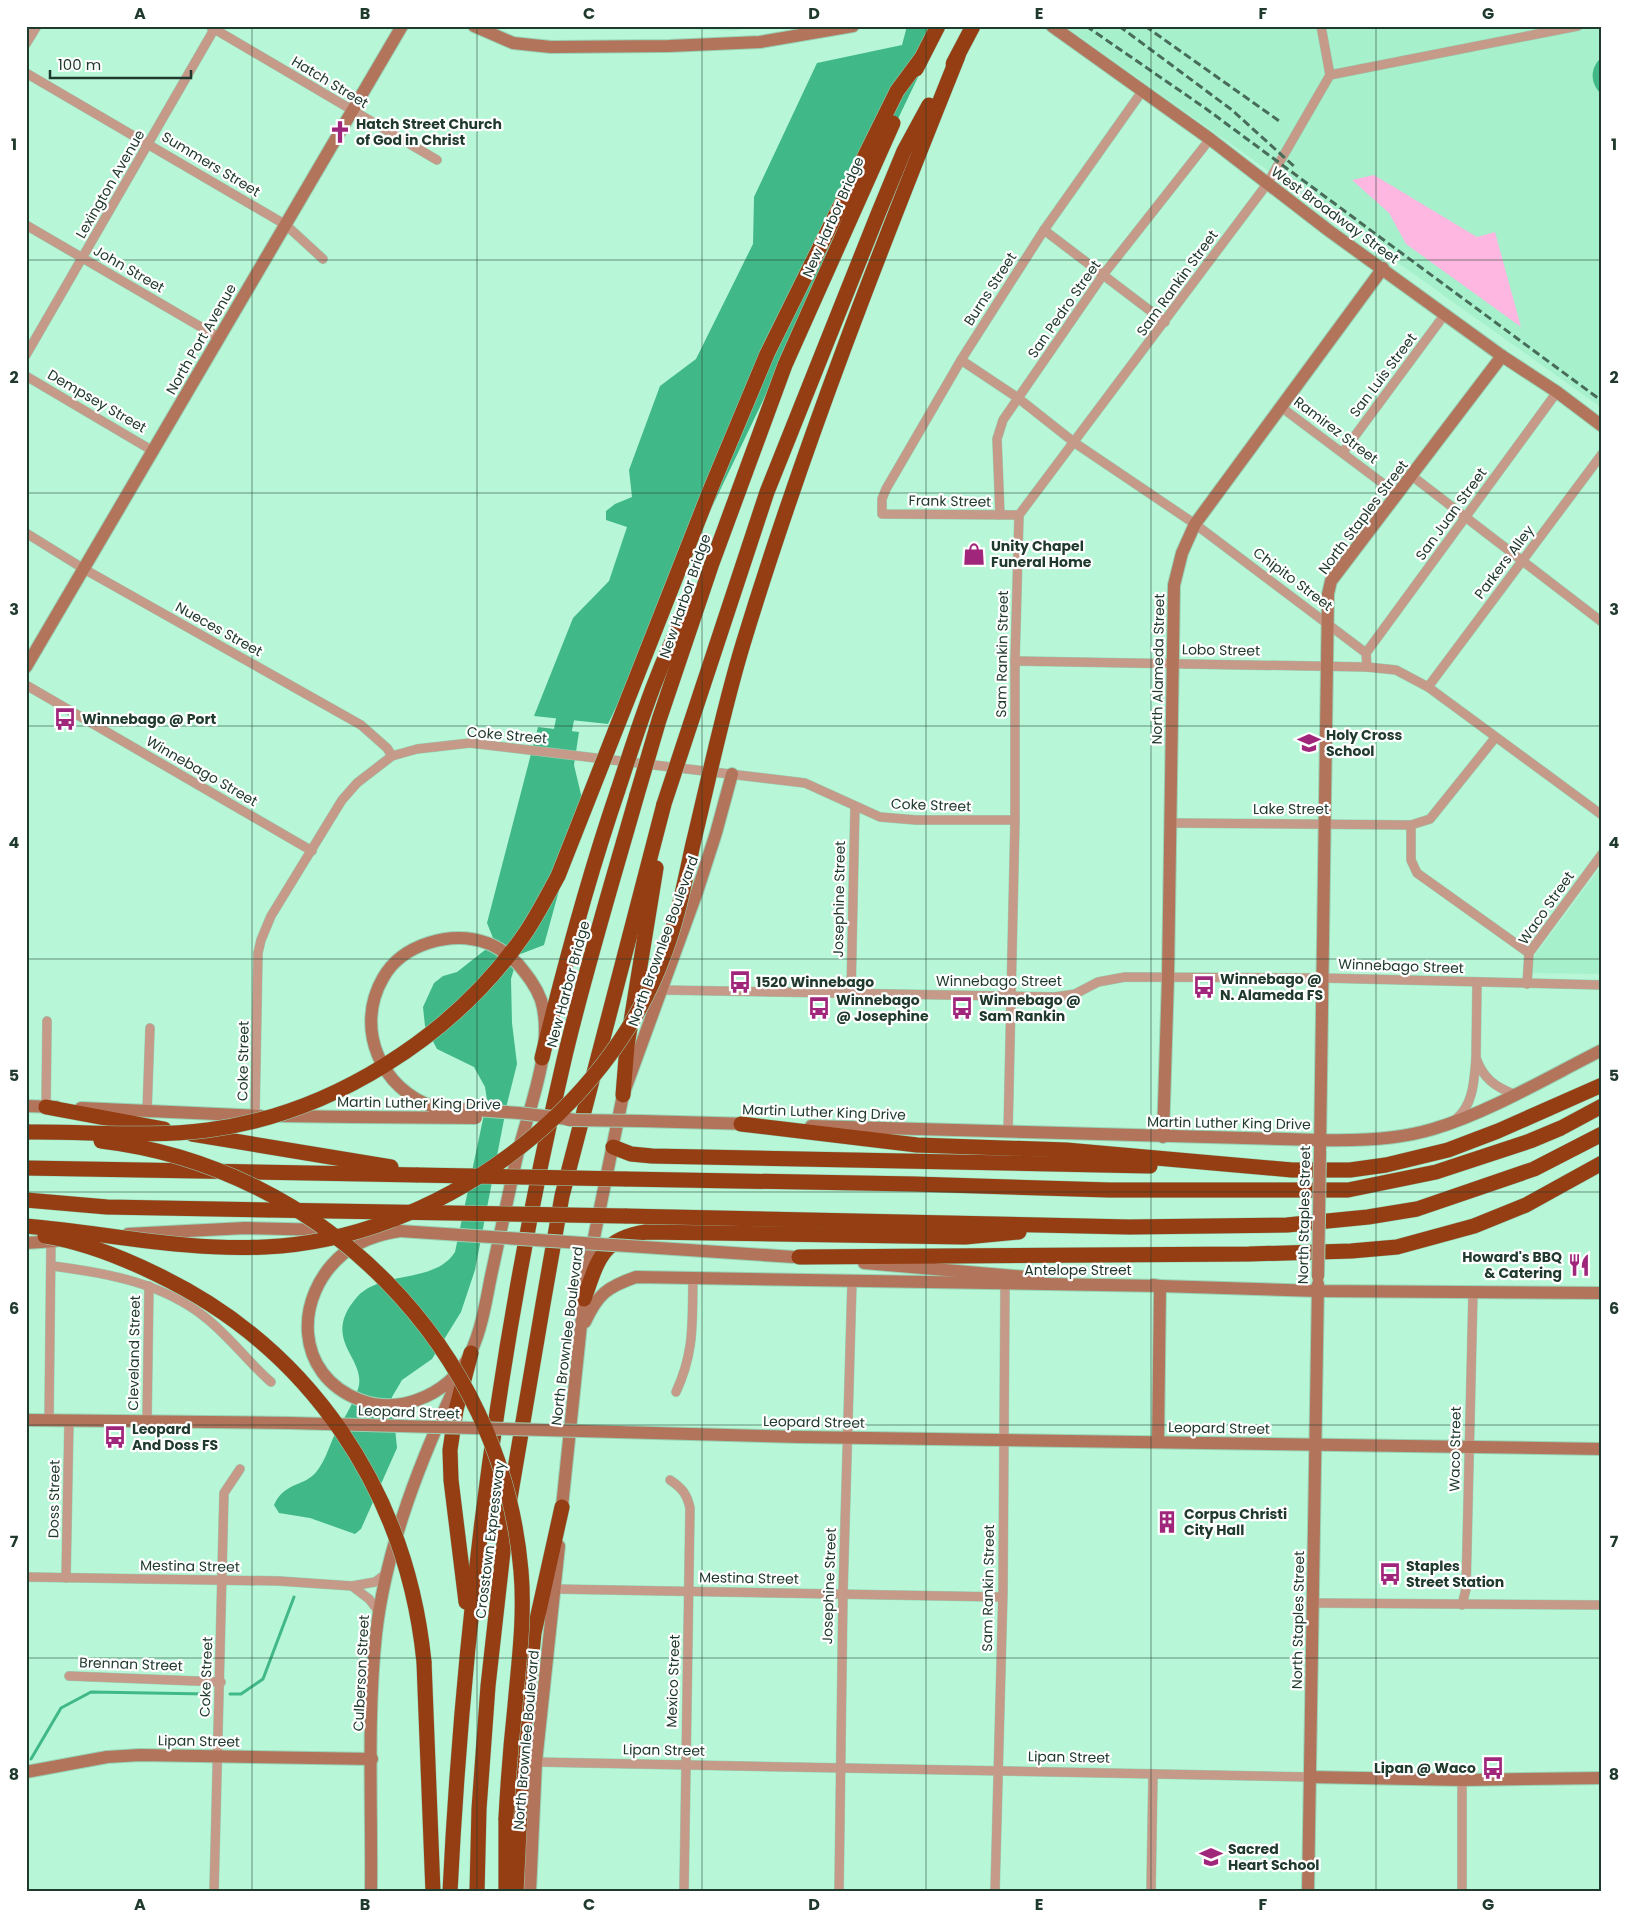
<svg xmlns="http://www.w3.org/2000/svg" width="1628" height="1918" font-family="Poppins,sans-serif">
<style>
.built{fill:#a6f0cc}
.green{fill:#fdb7e1}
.water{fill:#41b887}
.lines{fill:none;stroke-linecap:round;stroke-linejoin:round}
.stream{stroke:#41b887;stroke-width:3}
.river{stroke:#41b887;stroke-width:18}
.street-casing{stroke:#99d1b5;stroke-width:10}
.secondary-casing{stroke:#99d1b5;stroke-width:14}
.highway-casing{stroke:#99d1b5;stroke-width:16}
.street{stroke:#c59a89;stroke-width:9}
.secondary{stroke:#b2745b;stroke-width:12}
.highway{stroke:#953d13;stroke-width:15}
.rail{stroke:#486c5a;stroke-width:3;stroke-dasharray:8 4;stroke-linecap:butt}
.secondary-bridge-casing{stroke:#99d1b5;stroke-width:14;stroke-linecap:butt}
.highway-bridge-casing{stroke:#99d1b5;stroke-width:16;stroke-linecap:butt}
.secondary-bridge{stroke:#b2745b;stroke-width:12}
.highway-bridge{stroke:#953d13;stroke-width:15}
.grid{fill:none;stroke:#203a2e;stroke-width:1;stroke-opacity:0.55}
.labels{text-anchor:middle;stroke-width:4.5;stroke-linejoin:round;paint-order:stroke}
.street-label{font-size:14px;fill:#203a2e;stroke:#fff}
.poi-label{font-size:14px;font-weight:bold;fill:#203a2e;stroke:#fff;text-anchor:start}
.neatline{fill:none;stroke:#203a2e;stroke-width:2}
.grid-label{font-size:16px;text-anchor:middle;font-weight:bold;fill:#203a2e}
</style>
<rect width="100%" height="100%" fill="#b7f7d7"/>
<!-- built -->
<g class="built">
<polygon points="524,26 605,26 542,29"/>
<polygon points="616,26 762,26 732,31"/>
<polygon points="1065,26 1602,26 1602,408"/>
<polygon points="1602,865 1602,974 1531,973 1532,959"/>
</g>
<!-- green -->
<polygon class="green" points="1374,175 1477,237 1495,232 1521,327 1406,244 1389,213 1352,180"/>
<!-- water -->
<g class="water">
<polygon points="907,26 941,26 941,29 608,724 534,716 573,618 609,581 627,527 606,520 606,511 615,504 632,497 629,470 660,386 696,359 753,244 754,197 817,63 902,45"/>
<path d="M1602 57V95C1590 84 1589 68 1602 57Z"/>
<path d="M538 727 579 732 574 765 583 803 544 945 518 955 511 979 512 1023 517 1064 507 1104 475 1270 461 1312 432 1359 402 1380 392 1397 397 1448 361 1529 355 1534 310 1518 279 1513 274 1505C285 1481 305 1487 317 1471 325 1461 329 1447 334 1436 342 1421 353 1405 358 1389 368 1358 319 1341 357 1297 381 1270 435 1284 455 1252L487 1100 485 1087 474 1067 437 1049 425 1026 423 1007 434 983 443 976 457 972 485 950 493 938 487 923Z"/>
</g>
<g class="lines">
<!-- stream -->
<g class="stream">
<polyline points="230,1694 241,1694 263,1679 294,1597"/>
<polyline points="31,1759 61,1708 91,1692 207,1694"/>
</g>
<!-- river -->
<polyline class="river" points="558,754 568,705 572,697"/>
<defs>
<g id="street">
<polyline points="211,27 437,160"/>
<polyline points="26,44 37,26"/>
<polyline points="26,73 286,225 323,259"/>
<polyline points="1330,75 1578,26"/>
<polyline points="26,225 218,337"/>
<polyline points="1044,230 1165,322"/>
<polyline points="26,355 216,26"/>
<polyline points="961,360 1018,398 1075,443 1195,524 1366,653 1367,667 1396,670 1428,687 1602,815"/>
<polyline points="26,376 153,451"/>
<polyline points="1281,407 1397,494"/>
<polyline points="1343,452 1445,314"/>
<polyline points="1412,476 1602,622"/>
<polyline points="1000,515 997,439 1003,420 1103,275 1210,139"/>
<polyline points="1019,515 882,514 882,499 886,489 961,360 1044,230 1143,90"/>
<polyline points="26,533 84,569 361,725 387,748 392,756"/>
<polyline points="1366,653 1557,392"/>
<polyline points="1015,661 1367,667"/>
<polyline points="26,685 312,851"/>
<polyline points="1428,687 1602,454"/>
<polyline points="1170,823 1411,825 1411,860 1417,873 1529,953"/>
<polyline points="1411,825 1430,819 1495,738"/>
<polyline points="1527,984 1529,953 1602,854"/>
<polyline points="663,990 1055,997 1075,994 1098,982 1125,977 1323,978 1602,985"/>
<polyline points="851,994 855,806"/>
<polyline points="1476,1058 1477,982"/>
<polyline points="46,1107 47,1021"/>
<polyline points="147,1112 150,1028"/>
<polyline points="255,1115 258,953 261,940 271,916 342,800 357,783 392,756 417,749 470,743 805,783 880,817 916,820 1015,820"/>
<path d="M1456 1119C1474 1104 1474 1080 1476 1058 1483 1078 1495 1087 1514 1094"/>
<polyline points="1008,1133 1015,820 1015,661 1019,515 1267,184 1330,75 1321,26"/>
<path d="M53 1266C107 1273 163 1283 206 1318 230 1337 248 1362 271 1382"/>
<path d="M676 1392C695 1351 692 1322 693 1278"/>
<polyline points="49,1420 51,1241"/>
<polyline points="147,1421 149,1286"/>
<path d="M670 1480C682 1488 687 1494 690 1508L684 1892"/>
<polyline points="26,1577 279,1581 352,1586 375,1582 387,1573"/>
<polyline points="66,1578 69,1420"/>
<polyline points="352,1586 369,1599 380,1613"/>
<polyline points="555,1589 1002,1597"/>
<polyline points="1313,1603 1602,1605"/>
<polyline points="1462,1605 1466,1589 1473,1293"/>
<polyline points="69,1676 221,1682"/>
<polyline points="536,1762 1310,1777"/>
<polyline points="1462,1780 1462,1892"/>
<polyline points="214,1892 224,1493 240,1469"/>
<polyline points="839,1892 843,1593 852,1282"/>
<polyline points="995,1892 1003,1591 1005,1285"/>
<polyline points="1151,1892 1153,1774"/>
</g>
<g id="secondary">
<polyline points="474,26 513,43 551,47 669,46 760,42 853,26"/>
<polyline points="1052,26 1210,139 1328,230 1502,356 1557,392 1602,426"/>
<polyline points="26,667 402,26"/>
<polyline points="26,1106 56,1107"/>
<polyline points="81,1108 261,1116"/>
<polyline points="281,1116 353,1117"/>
<polyline points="641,1121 751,1124"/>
<path d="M811 1126 1320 1140C1357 1141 1397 1140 1433 1129 1488 1113 1550 1076 1602 1050"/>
<polyline points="1163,1137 1168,977 1174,585 1182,553 1195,524 1383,268"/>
<polyline points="1320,1148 1328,594 1331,581 1502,356"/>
<path d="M400 1231C379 1234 360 1240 343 1254 293 1296 294 1375 360 1400 379 1407 398 1407 417 1400 440 1392 461 1375 471 1352 482 1328 486 1301 491 1276 499 1239 507 1202 515 1165 525 1117 556 1049 541 1000 536 986 527 975 518 964"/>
<polyline points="128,1234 245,1228 328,1230"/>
<polyline points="26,1243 56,1241"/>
<polyline points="658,1248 809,1258"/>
<polyline points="864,1263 1038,1278"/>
<polyline points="1153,1285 1160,1286 1158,1441"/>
<path d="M585 1322C598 1294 607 1287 636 1277L1160 1286 1318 1291 1602 1293"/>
<polyline points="26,1420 290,1423"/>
<polyline points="800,1437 1602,1449"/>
<polyline points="561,1516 586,1277 623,1095 697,892 716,833 732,774"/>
<polyline points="26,1772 107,1757 140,1755 372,1759"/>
<polyline points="1310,1777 1462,1780 1602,1778"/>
<path d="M371 1892C372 1808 367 1717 376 1634 386 1546 422 1456 460 1376"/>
<polyline points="530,1892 536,1762 559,1546"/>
<polyline points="1308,1892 1318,1284"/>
</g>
<g id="highway">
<path d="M542 1058C564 967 588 878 618 790"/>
<polyline points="623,1095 627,1046 656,868"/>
<polyline points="46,1107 164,1129"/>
<polyline points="741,1124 917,1145 1066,1150 1292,1170 1350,1170 1386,1165 1448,1150 1498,1131 1602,1085"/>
<polyline points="192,1134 391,1167"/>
<polyline points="613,1147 631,1154 652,1156 1150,1166"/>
<polyline points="26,1168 418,1175"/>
<polyline points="625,1179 914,1184 1109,1190 1348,1190 1436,1172 1530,1141 1561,1128 1602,1106"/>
<polyline points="26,1200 107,1207 270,1210"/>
<polyline points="625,1216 1129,1227 1287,1225 1368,1217 1417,1209 1534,1169 1602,1134"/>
<polyline points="799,1257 1249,1254 1351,1251 1397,1247 1474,1226 1526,1205 1602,1163"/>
<path d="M584 1299C598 1260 601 1239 646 1232L965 1237 1019 1232"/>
<polyline points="466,1602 451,1480 450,1450 456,1410 471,1353"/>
<polyline points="424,1662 433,1892"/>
<path d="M450 1892C464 1612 500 1333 564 1060 585 971 612 883 637 795"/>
<polyline points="477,1892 479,1809 488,1686 507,1516 543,1304 562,1196 664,804"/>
<polyline points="506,1892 506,1818"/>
<polyline points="516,1892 524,1730 534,1633 562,1507"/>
</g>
</defs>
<!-- street casing -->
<use href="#street" class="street-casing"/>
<!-- secondary casing -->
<use href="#secondary" class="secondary-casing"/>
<!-- highway casing -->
<use href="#highway" class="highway-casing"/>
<!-- street -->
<use href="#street" class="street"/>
<!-- secondary -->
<use href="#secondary" class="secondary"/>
<!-- highway -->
<use href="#highway" class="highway"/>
<!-- rail -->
<g class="rail">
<polyline points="1086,26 1205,108 1602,401"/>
<polyline points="1119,26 1232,110 1296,168"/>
<polyline points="1145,26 1282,123"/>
</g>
<defs>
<g id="secondary-bridge">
<path d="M518 964C509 956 499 947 487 943 451 930 402 944 383 978 354 1028 381 1090 434 1107L519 1113 576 1120"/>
<polyline points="353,1117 476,1118"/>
<polyline points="568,1120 641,1121"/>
<polyline points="400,1231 658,1248"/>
<polyline points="1318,1277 1320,1151"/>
<polyline points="290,1423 800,1437"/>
</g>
<g id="highway-bridge">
<polyline points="953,64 973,26"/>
<polyline points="916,69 938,26"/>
<path d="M618 790C639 726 659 662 691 603"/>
<polyline points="637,795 659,720 711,566 785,365 893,123"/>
<polyline points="664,804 767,492 878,214 904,151 929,105"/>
<path d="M26 1132C86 1131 148 1138 208 1130 331 1114 453 1037 524 935 537 916 547 896 558 876L711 488 767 354 897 91 920 60"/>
<path d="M101 1141C322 1167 502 1348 521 1571 525 1616 519 1660 515 1706 511 1743 508 1780 506 1818"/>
<polyline points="418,1175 625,1179"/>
<polyline points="270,1210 625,1216"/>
<path d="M26 1226C106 1233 184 1251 265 1247 435 1239 608 1113 665 952 678 918 685 880 693 844 709 778 723 710 743 644 804 444 880 250 958 56"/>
<path d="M45 1236C84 1242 121 1257 156 1274 311 1348 407 1492 424 1662"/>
</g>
</defs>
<!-- secondary-bridge casing -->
<use href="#secondary-bridge" class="secondary-bridge-casing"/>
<!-- highway-bridge casing -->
<use href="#highway-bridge" class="highway-bridge-casing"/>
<!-- secondary-bridge -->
<use href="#secondary-bridge" class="secondary-bridge"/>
<!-- highway-bridge -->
<use href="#highway-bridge" class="highway-bridge"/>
</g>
<!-- grid -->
<path class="grid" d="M252 26V1892M477 26V1892M702 26V1892M926 26V1892M1151 26V1892M1376 26V1892M26 260H1602M26 493H1602M26 726H1602M26 959H1602M26 1192H1602M26 1425H1602M26 1658H1602"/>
<!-- icons -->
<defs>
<symbol id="church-bare" viewBox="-9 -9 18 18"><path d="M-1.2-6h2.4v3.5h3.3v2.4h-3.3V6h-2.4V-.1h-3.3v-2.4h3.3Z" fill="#a0267c" stroke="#fff" stroke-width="2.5" paint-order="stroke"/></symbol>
<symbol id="shop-bare" viewBox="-9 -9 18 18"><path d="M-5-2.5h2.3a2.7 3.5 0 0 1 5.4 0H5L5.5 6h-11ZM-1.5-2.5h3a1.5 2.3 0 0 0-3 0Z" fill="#a0267c" stroke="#fff" stroke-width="2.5" paint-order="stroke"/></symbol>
<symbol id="bus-bare" viewBox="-9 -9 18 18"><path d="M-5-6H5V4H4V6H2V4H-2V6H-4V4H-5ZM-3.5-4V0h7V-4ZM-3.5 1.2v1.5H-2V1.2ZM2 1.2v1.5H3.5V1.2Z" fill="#a0267c" stroke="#fff" stroke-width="2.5" paint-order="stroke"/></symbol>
<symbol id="school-bare" viewBox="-9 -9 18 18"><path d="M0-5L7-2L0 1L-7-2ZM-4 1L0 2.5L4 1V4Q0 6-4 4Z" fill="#a0267c" stroke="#fff" stroke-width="2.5" paint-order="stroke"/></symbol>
<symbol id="restaurant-bare" viewBox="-9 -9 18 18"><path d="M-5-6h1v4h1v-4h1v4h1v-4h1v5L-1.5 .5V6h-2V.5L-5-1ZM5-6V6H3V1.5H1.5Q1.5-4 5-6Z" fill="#a0267c" stroke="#fff" stroke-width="2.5" paint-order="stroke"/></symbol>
<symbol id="building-bare" viewBox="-9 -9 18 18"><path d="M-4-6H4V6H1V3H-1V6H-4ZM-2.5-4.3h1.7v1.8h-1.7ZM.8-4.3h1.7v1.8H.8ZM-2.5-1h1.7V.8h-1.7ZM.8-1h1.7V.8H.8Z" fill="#a0267c" stroke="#fff" stroke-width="2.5" paint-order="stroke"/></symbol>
</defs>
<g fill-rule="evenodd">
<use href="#church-bare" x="324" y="116" width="32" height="32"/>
<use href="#shop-bare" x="958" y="538" width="32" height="32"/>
<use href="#bus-bare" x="49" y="703" width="32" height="32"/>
<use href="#school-bare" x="1293" y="727" width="32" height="32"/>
<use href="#bus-bare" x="724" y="966" width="32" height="32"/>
<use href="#bus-bare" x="1188" y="971" width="32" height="32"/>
<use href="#bus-bare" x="803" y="992" width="32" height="32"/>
<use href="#bus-bare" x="946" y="992" width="32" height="32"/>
<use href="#restaurant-bare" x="1563" y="1249" width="32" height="32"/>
<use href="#bus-bare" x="99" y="1421" width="32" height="32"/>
<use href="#building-bare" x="1151" y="1506" width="32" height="32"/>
<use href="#bus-bare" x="1374" y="1558" width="32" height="32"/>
<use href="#bus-bare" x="1477" y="1752" width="32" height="32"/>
<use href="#school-bare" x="1195" y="1841" width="32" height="32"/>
</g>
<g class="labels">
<!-- street labels -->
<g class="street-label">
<text transform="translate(330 82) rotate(31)" y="5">Hatch Street</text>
<text transform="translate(211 164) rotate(31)" y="5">Summers Street</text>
<text transform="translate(110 184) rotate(-60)" y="5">Lexington Avenue</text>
<text transform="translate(1335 215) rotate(36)" y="5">West Broadway Street</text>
<text transform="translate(833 217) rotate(-66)" y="5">New Harbor Bridge</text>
<text transform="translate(129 269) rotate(30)" y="5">John Street</text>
<text transform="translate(1177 283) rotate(-54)" y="5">Sam Rankin Street</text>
<text transform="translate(990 289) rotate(-57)" y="5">Burns Street</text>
<text transform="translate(1064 309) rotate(-55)" y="5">San Pedro Street</text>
<text transform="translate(201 339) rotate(-60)" y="5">North Port Avenue</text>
<text transform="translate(1383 375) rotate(-53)" y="5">San Luis Street</text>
<text transform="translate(97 401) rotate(30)" y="5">Dempsey Street</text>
<text transform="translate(1336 430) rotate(37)" y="5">Ramirez Street</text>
<text transform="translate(950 501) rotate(1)" y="5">Frank Street</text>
<text transform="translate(1451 514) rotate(-54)" y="5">San Juan Street</text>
<text transform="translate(1363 517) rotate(-53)" y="5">North Staples Street</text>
<text transform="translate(1504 562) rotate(-53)" y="5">Parkers Alley</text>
<text transform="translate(1293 579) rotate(37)" y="5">Chipito Street</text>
<text transform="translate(685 596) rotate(-71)" y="5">New Harbor Bridge</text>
<text transform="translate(219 629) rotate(29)" y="5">Nueces Street</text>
<text transform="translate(1221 650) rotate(1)" y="5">Lobo Street</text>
<text transform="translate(1002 654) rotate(-89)" y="5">Sam Rankin Street</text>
<text transform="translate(1158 669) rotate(-89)" y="5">North Alameda Street</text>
<text transform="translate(507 735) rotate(5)" y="5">Coke Street</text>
<text transform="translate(202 771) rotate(30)" y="5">Winnebago Street</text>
<text transform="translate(931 805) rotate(2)" y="5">Coke Street</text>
<text x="1291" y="814">Lake Street</text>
<text transform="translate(839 899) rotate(-89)" y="5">Josephine Street</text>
<text transform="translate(1546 908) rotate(-55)" y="5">Waco Street</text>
<text transform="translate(663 941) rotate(-70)" y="5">North Brownlee Boulevard</text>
<text transform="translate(1401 966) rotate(2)" y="5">Winnebago Street</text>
<text x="999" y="986">Winnebago Street</text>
<text transform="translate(568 984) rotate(-75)" y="5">New Harbor Bridge</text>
<text transform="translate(243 1061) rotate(-89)" y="5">Coke Street</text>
<text transform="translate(419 1103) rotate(1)" y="5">Martin Luther King Drive</text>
<text transform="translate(824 1112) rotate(2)" y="5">Martin Luther King Drive</text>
<text transform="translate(1229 1123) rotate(1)" y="5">Martin Luther King Drive</text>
<text transform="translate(1304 1215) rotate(-89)" y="5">North Staples Street</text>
<text x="1078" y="1275">Antelope Street</text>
<text transform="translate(567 1336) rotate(-83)" y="5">North Brownlee Boulevard</text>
<text transform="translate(134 1353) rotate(-89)" y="5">Cleveland Street</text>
<text transform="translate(409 1412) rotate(2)" y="5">Leopard Street</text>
<text transform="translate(814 1422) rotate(1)" y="5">Leopard Street</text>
<text transform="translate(1219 1428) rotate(1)" y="5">Leopard Street</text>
<text transform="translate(1455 1449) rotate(-89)" y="5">Waco Street</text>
<text transform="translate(54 1499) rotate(-89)" y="5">Doss Street</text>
<text transform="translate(490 1540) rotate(-83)" y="5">Crosstown Expressway</text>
<text transform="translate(190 1566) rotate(1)" y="5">Mestina Street</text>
<text transform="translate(749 1578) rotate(1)" y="5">Mestina Street</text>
<text transform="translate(829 1586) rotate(-88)" y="5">Josephine Street</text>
<text transform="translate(988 1588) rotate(-89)" y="5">Sam Rankin Street</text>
<text transform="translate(1298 1620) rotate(-89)" y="5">North Staples Street</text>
<text transform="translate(131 1664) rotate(2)" y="5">Brennan Street</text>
<text transform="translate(361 1673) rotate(-87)" y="5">Culberson Street</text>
<text transform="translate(206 1677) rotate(-88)" y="5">Coke Street</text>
<text transform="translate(673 1681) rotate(-88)" y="5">Mexico Street</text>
<text transform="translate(526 1740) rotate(-85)" y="5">North Brownlee Boulevard</text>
<text transform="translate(199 1741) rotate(1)" y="5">Lipan Street</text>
<text transform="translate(664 1750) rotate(1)" y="5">Lipan Street</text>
<text transform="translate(1069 1757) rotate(1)" y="5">Lipan Street</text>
</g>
<!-- poi labels -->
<g class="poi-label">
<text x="356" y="129">Hatch Street Church<tspan x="356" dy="16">of God in Christ</tspan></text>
<text x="991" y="551">Unity Chapel<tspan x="991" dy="16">Funeral Home</tspan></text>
<text x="82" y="724">Winnebago @ Port</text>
<text x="1326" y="740">Holy Cross<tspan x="1326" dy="16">School</tspan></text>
<text x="1220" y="984">Winnebago @<tspan x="1220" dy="16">N. Alameda FS</tspan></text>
<text x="756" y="987">1520 Winnebago</text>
<text x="836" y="1005">Winnebago<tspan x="836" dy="16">@ Josephine</tspan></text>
<text x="979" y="1005">Winnebago @<tspan x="979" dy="16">Sam Rankin</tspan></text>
<text x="1562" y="1262" text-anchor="end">Howard's BBQ<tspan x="1562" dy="16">&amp; Catering</tspan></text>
<text x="132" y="1434">Leopard<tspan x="132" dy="16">And Doss FS</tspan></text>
<text x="1184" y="1519">Corpus Christi<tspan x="1184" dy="16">City Hall</tspan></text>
<text x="1406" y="1571">Staples<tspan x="1406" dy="16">Street Station</tspan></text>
<text x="1476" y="1773" text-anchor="end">Lipan @ Waco</text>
<text x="1228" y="1854">Sacred<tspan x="1228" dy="16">Heart School</tspan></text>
</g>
</g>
<!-- border -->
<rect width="1628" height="1918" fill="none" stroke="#ffffff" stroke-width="55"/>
<!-- scale -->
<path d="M50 70v8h141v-8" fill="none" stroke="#203a2e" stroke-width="2.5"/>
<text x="58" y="70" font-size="15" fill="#203a2e" stroke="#ffffff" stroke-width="4" paint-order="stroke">100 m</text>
<rect x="28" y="28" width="1572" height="1862" class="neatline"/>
<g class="grid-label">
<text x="140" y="19">A</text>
<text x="365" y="19">B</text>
<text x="589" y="19">C</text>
<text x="814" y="19">D</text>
<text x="1039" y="19">E</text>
<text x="1263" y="19">F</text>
<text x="1488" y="19">G</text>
<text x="14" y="150">1</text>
<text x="1614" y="150">1</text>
<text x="14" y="383">2</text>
<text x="1614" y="383">2</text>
<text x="14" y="615">3</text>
<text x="1614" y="615">3</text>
<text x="14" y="848">4</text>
<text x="1614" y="848">4</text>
<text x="14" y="1081">5</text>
<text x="1614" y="1081">5</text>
<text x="14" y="1314">6</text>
<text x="1614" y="1314">6</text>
<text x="14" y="1547">7</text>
<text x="1614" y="1547">7</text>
<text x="14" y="1780">8</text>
<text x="1614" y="1780">8</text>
<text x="140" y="1910">A</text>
<text x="365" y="1910">B</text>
<text x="589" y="1910">C</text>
<text x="814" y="1910">D</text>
<text x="1039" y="1910">E</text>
<text x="1263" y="1910">F</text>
<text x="1488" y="1910">G</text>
</g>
</svg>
